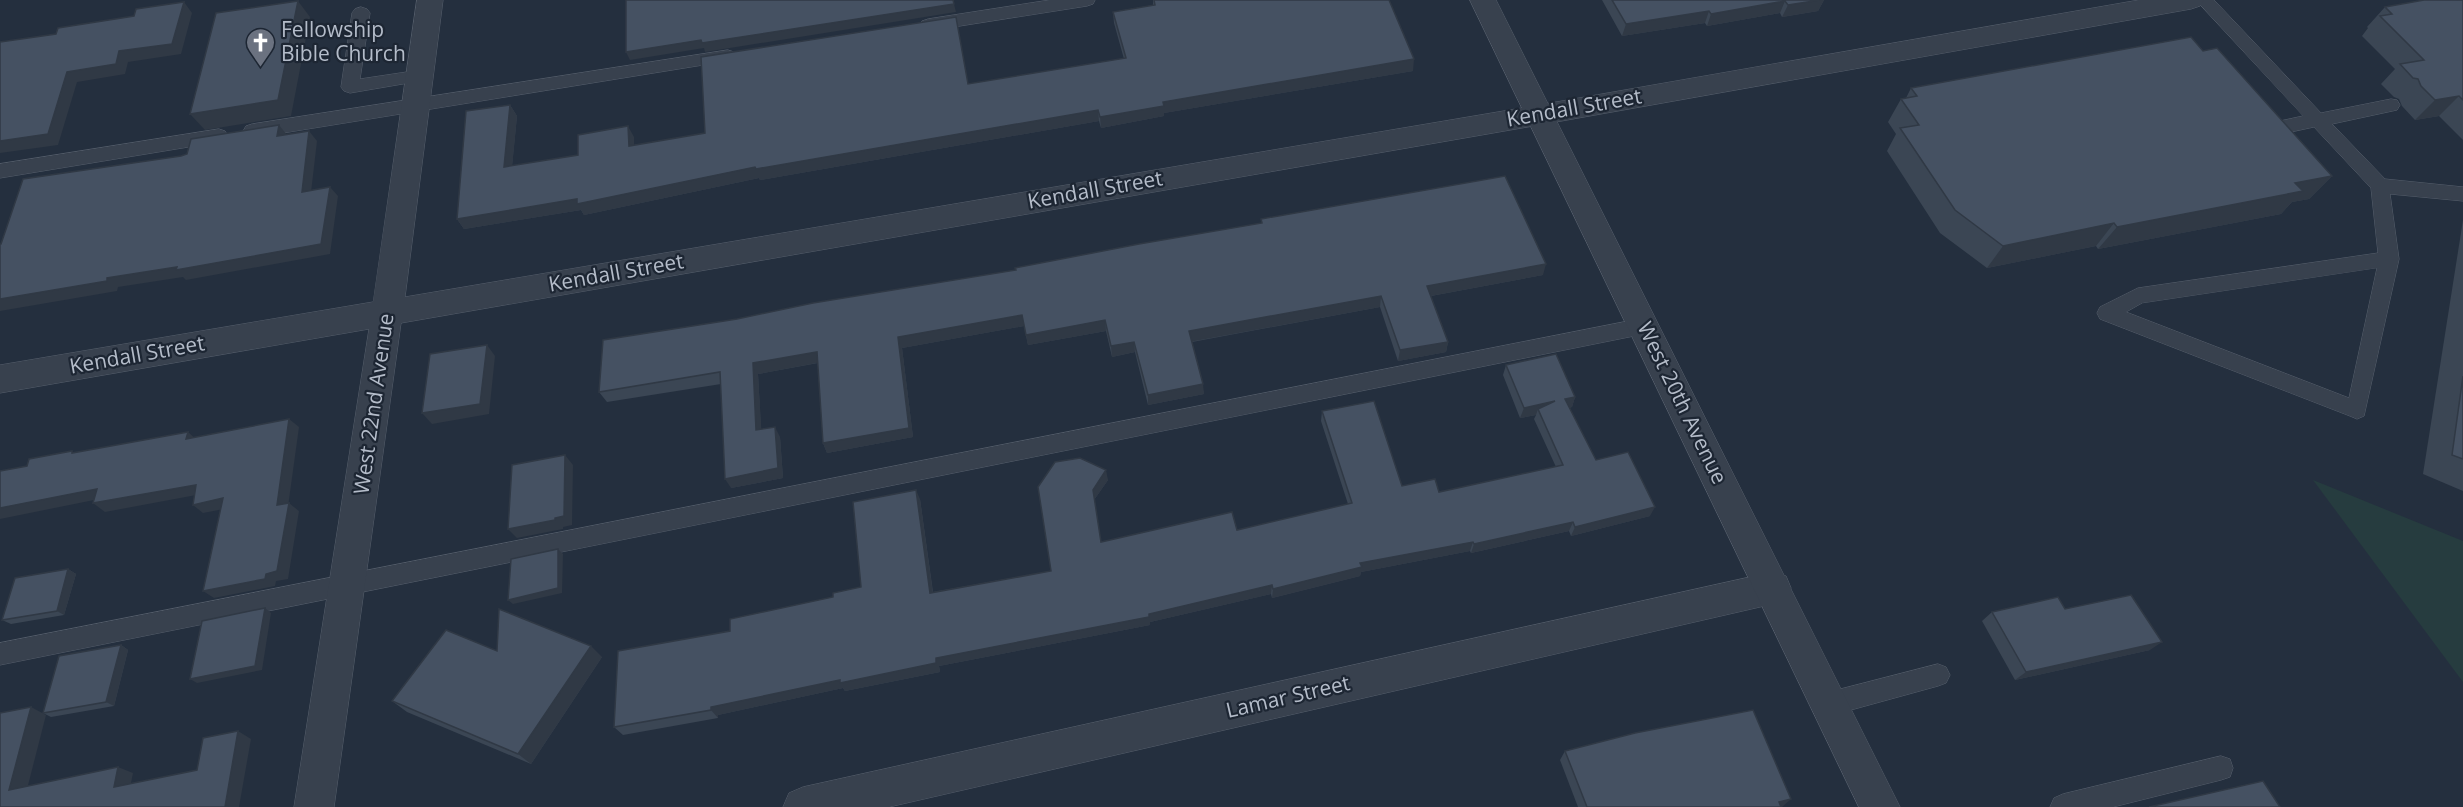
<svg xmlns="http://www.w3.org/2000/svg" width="2463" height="807" font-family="'Open Sans',sans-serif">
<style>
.green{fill:#263c3f}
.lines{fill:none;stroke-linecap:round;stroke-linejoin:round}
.service-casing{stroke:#565f6c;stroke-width:1}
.minor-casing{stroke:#565f6c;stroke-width:1}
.tertiary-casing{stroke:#565f6c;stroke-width:1}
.service{fill:#38414e;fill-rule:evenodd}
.minor{fill:#38414e;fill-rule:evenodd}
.tertiary{fill:#38414e;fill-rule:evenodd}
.wall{fill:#3b4654}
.shaded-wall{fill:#303945}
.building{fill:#455162;stroke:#303945;stroke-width:1.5}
.labels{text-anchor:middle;stroke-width:4.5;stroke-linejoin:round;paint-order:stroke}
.poi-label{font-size:21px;fill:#b4bcc9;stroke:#1d2633;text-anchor:start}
.street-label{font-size:21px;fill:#b4bcc9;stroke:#1d2633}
</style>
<rect width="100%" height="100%" fill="#242f3e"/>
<!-- green -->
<polygon class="green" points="2313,480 2463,541 2463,682"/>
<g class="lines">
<defs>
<g id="service">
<polygon points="1050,0 1095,0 1093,4 1087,6 928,31 922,29 919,25 922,21 928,19"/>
<path d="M2196 0H2214L2321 113 2391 99 2397 100 2400 105 2397 110 2332 124 2385 179 2463 187V201L2390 194 2399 259 2364 416 2357 419 2350 416 2100 319 2097 313 2100 307 2138 288 2378 253 2371 188 2314 127 2263 138 2257 136 2254 131 2257 126 2303 116ZM2377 268 2349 398 2126 312 2142 303Z"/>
<polygon points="361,7 367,9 370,13 360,79 420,70 426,72 429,76 426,80 350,93 344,91 341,87 352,13 355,9"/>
<polygon points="728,50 734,52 737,56 734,60 252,138 246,136 243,131 246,126 252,124"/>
<polygon points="219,129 225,131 228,136 225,141 0,178 0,164"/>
<polygon points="1644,318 1651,320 1654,326 1651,332 1644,334 0,665 0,643"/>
<polygon points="1938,664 1946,667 1950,675 1946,683 1938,686 1829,716 1821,712 1817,704 1821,696 1829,692"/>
<polygon points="2221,756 2230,759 2233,768 2230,777 2221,780 2113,807 2050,807 2054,798 2063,794"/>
</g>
<g id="minor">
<polygon points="417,0 443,0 405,297 1539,105 2139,0 2204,0 2200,6 2191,9 1539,125 401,323 334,807 294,807 369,329 0,393 0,365 373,302"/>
<polygon points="1773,572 1786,576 1791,588 1786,600 1773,604 889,807 783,807 789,793 803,787"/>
</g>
<polygon id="tertiary" points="1470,0 1496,0 1900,807 1859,807"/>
</defs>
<!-- service casing -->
<use href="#service" class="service-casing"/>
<!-- minor casing -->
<use href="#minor" class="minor-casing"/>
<!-- tertiary casing -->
<use href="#tertiary" class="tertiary-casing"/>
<!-- service -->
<use href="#service" class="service"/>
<!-- minor -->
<use href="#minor" class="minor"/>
<!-- tertiary -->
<use href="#tertiary" class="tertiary"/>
</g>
<!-- wall -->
<g class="wall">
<polygon points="1153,0 1389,0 1413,71 1164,113 1164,116 1101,128 1099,121 760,180 759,178 584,215 581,210 464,229 457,219 510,105 517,116 512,166 578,155 634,137 634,145 705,133 968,84 1124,59 1114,23 1113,12 1153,5"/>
<polygon points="1602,0 1824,0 1818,11 1782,17 1780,13 1707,26 1705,23 1622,36"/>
<polygon points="2463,0 2463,140 2439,116 2415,120 2402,106 2399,99 2394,97 2381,84 2395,69 2362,36 2368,28 2367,27 2385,7"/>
<polygon points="2203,51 2332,176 2309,199 2292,202 2281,214 2098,249 2096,246 1987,268 1940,233 1887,151 1896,134 1888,122 1901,99 1906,98 1911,88"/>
<polygon points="1261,219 1543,275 1431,296 1448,342 1446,352 1398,361 1380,307 1192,342 1204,394 1148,405 1135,352 1112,357 1106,331 1028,345 1024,326 902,348 913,437 827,453 823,443 818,363 758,374 761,429 780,437 783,478 731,488 721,384 607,402 599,392 737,319 1016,270 1261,223"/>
<polygon points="2463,220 2463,491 2423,474"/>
<polygon points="1506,365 1575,397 1572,407 1569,408 1596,460 1650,516 1571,536 1569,531 1471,553 1470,551 1361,572 1360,576 1272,598 1271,594 1150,622 1150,625 939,666 940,672 845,691 843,688 718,715 718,718 623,735 614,727 730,631 861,587 920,499 933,592 1051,571 1080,458 1108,480 1094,500 1101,542 1237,530 1348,504 1321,421 1322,411 1402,486 1439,492 1556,467 1534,419 1536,415 1520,418 1503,375"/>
<polygon points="68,569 76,574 64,615 11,624 2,620"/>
<polygon points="2065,609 2150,650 2015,680 1982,621 1992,612"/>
<polygon points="121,645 128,650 114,706 51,717 43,713"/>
<polygon points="497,651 602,657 531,764 407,712 392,701"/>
<polygon points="1565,751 1782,807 1578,807 1560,760"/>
</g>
<!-- shaded-wall -->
<g class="shaded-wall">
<polygon points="953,0 956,12 705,52 704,48 630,60 626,52"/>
<polygon points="1820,0 1824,0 1818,11 1782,17 1788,5"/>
<polygon points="298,1 310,17 291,116 205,130 190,114"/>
<polygon points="1785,1 1780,13 1707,26 1711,14"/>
<polygon points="184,2 192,13 181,54 128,62 125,74 77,82 58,145 0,153 0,141 67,72 119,51"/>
<polygon points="1709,11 1705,23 1622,36 1626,24"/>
<polygon points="1414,59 1413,71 1164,113 1164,116 1101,128 1100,117 1163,102"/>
<polygon points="2459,96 2439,116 2415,120 2435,100"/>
<polygon points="510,105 517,116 511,178 504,167"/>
<polygon points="1098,110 1099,121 760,180 759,178 584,215 581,210 464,229 457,219 755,167"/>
<polygon points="279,125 287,135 277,136"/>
<polygon points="628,126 634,137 634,157 629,146"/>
<polygon points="309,131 317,141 310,201 302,192"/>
<polygon points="2332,176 2309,199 2292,202 2281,214 2098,249 2117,227 2295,183"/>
<polygon points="330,187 338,196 330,254 186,280 183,277 118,287 117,291 0,311 0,299 107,278"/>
<polygon points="2114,223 2096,246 1987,268 2003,246"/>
<polygon points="1546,264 1543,275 1425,297 1427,286"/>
<polygon points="1381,296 1380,307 1189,342 1189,331"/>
<polygon points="1022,315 1024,326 902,348 913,437 827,453 823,443 898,337"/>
<polygon points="1105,320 1106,331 1028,345 1026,335"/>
<polygon points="1134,342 1135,352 1112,357 1111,346"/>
<polygon points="1448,342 1446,352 1398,361 1400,350"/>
<polygon points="487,345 495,356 489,414 432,424 422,413"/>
<polygon points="817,352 822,362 758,374 762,440 756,430 753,363"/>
<polygon points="1203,384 1204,394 1148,405 1148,395"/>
<polygon points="1575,397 1572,407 1561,409 1565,399"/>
<polygon points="1555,401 1538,409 1536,415 1520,418 1524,408"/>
<polygon points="289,419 299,427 287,514 277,505"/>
<polygon points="775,427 780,437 783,478 731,488 725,479"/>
<polygon points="188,432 198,441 186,439"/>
<polygon points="565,455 573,465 572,525 563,527 563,529 517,538 508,529"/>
<polygon points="1106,470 1108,480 1094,500 1093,490"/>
<polygon points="196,485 207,493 105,512 93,503"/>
<polygon points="97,489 109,497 0,519 0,508"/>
<polygon points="916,490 920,499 934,601 930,593"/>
<polygon points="223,498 234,507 203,513 193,505"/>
<polygon points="289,503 299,511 288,579 276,581 275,586 214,598 203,591 266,574"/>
<polygon points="1655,507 1650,516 1571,536 1575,527"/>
<polygon points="1573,522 1569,531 1471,553 1474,544"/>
<polygon points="1473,542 1470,551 1361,572 1360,576 1272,598 1273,589 1360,563"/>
<polygon points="558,549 563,554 562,593 513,604 508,600"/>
<polygon points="68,569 76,574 64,615 57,611"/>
<polygon points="1272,585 1271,594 1150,622 1150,625 939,666 940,672 845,691 843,688 718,715 718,718 711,710 711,707 936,658 1149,614"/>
<polygon points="265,608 271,613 262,670 197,683 190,679"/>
<polygon points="2162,642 2150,650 2015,680 2026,672"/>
<polygon points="121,645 128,650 114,706 106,702"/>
<polygon points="591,646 602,657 531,764 518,754"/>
<polygon points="31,707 46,715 25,797 9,790"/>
<polygon points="238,731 251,739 239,807 225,807"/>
<polygon points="118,767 133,773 129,793 114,787"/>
<polygon points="1791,799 1782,807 1773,807 1779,802"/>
</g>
<!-- building -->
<g class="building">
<polygon points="626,0 953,0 954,4 702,43 701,40 626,52"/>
<polygon points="1154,0 1389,0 1414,59 1163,102 1164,106 1100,117 1098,110 756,169 755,167 577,204 577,199 457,219 466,111 510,105 504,167 578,155 578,135 628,126 629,146 705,133 701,57 956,17 968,84 1126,58 1113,12 1155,5"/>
<polygon points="1612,0 1820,0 1788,5 1785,1 1711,14 1709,11 1626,24"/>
<polygon points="2424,0 2463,0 2463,100 2459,96 2435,100 2421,86 2418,79 2413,78 2400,64 2424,60 2380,16 2392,14 2385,7"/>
<polygon points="298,1 278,100 190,114 216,13"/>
<polygon points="184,2 172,44 119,51 116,64 67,72 48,134 0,141 0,42 56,34 58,28 134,16 136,9"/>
<polygon points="2191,37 2203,51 2217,48 2332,176 2295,183 2303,191 2117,227 2114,223 2003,246 1955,210 1900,128 1919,125 1901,99 1917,96 1911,88"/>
<polygon points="279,125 277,136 309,131 302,192 330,187 321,244 176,270 177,267 107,278 107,281 0,299 0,244 1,244 23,179 181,156 187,154 191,139"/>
<polygon points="1505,176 1546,264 1427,286 1448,342 1400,350 1381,296 1189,331 1203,384 1148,395 1134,342 1111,346 1105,320 1026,335 1022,315 898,337 909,428 823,443 817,352 753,363 756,430 775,427 778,468 725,479 720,372 599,392 603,340 737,319 813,303 1016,270 1015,268 1139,244 1262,223 1261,219"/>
<polygon points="487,345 480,404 422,413 430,354"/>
<polygon points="1556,354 1575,397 1565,399 1596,460 1628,452 1655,507 1575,527 1573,522 1474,544 1473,542 1360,563 1362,567 1273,589 1272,585 1149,614 1149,617 936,658 936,663 840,683 840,680 711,707 711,710 614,727 618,651 730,631 730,619 833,597 833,593 861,587 853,502 916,490 930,593 1051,571 1038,487 1055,462 1080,458 1106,470 1093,490 1101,542 1232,512 1237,530 1352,503 1322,411 1374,401 1402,486 1435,479 1439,492 1563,465 1538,409 1555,401 1524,408 1506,365"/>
<polygon points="2463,376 2463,459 2452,455"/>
<polygon points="289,419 277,505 289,503 277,571 266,574 265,579 203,591 223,498 193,505 196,485 93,503 97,489 0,508 0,471 27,466 29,459 72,451 72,453 188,432 186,439"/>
<polygon points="565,455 564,516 555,518 555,520 508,529 512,465"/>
<polygon points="558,549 558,588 508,600 511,559"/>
<polygon points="68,569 57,611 2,620 15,578"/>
<polygon points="2131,595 2162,642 2026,672 1992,612 2058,597 2065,609"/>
<polygon points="265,608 255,666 190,679 202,621"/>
<polygon points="499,609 591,646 518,754 392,701 446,630 497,651"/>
<polygon points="121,645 106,702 43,713 59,656"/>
<polygon points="31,707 9,790 118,767 114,787 197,770 203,738 238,731 225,807 0,807 0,713"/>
<polygon points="1753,710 1791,799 1779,802 1781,807 1587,807 1565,751 1635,733"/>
<polygon points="2263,781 2280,807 2149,807"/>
</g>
<!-- icons -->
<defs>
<symbol id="church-pin" viewBox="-11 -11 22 30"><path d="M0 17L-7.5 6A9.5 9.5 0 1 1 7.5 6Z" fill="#6b7280" stroke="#1d2633"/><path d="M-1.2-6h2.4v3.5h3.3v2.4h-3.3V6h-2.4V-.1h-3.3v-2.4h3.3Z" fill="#fff"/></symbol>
</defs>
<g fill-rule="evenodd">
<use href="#church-pin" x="244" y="26" width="33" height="45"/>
</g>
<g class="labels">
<!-- poi labels -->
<g class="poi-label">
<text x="281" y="37">Fellowship<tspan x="281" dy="24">Bible Church</tspan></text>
</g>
<!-- street labels -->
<g class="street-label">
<text transform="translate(1574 108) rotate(-10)" y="7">Kendall Street</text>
<text transform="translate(1095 190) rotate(-10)" y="7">Kendall Street</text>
<text transform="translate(616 273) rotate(-10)" y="7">Kendall Street</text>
<text transform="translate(137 355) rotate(-10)" y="7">Kendall Street</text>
<text transform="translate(1682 403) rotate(64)" y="7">West 20th Avenue</text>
<text transform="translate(374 404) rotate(-82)" y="7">West 22nd Avenue</text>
<text transform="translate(1288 697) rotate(-13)" y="7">Lamar Street</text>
</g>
</g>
</svg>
